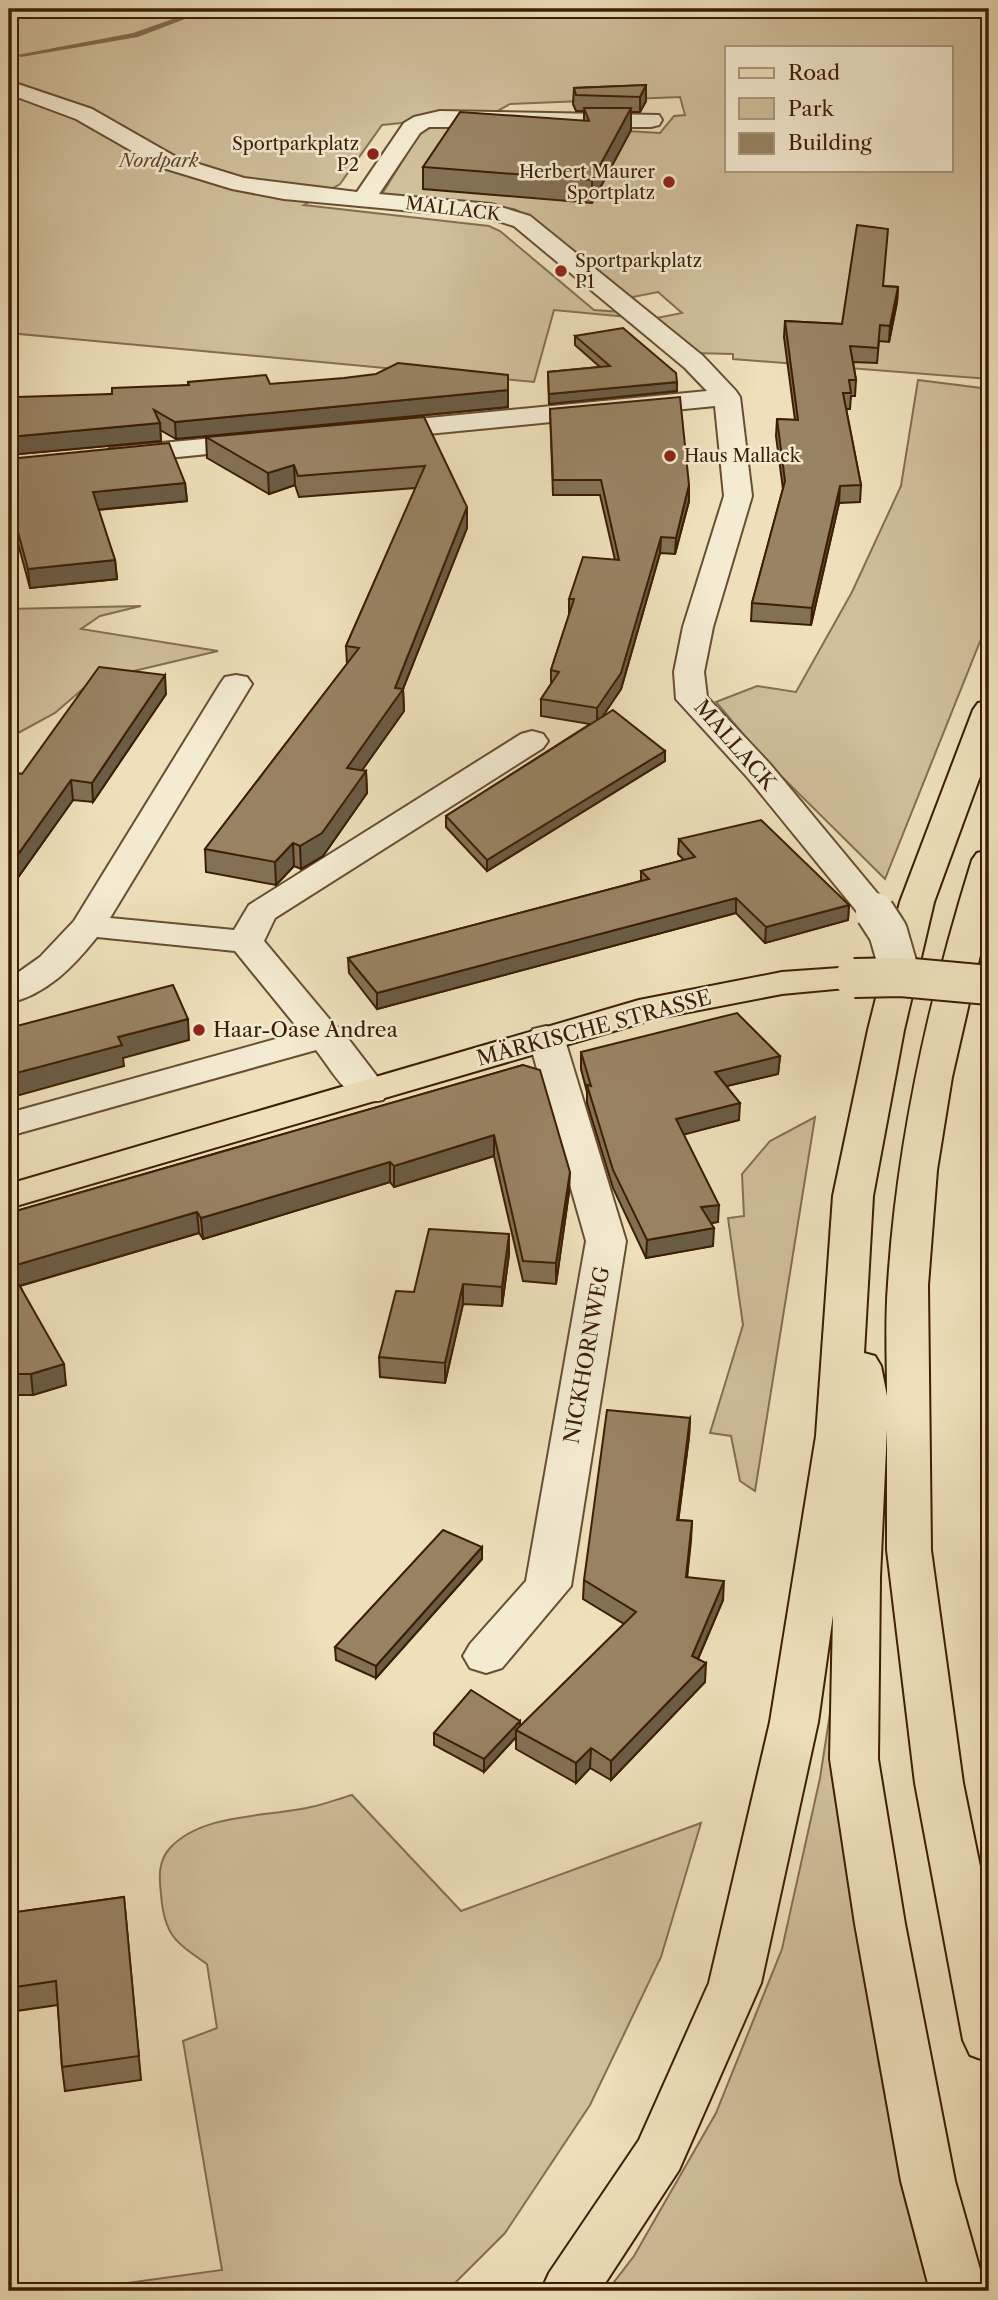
<svg xmlns="http://www.w3.org/2000/svg" width="998" height="2300" font-family="'Libre Caslon Text',serif">
<style>
.green{fill:#cfbf9b;stroke:#866e50;stroke-width:2;fill-rule:evenodd}
.lines{fill:none;stroke-linecap:round;stroke-linejoin:round}
.stream{fill:#826b4c;fill-rule:evenodd}
.minor-casing{stroke:#684e32;stroke-width:4}
.major-casing{stroke:#3c1e04;stroke-width:4}
.highway-casing{stroke:#3c1e04;stroke-width:4}
.minor{fill:#f3ebd2;fill-rule:evenodd}
.major{fill:#ede0ba;fill-rule:evenodd}
.highway{fill:#ede0ba;fill-rule:evenodd}
.minor-bridge-casing{stroke:#684e32;stroke-width:42;stroke-linecap:butt}
.major-bridge-casing{stroke:#3c1e04;stroke-width:42;stroke-linecap:butt}
.minor-bridge{stroke:#f3ebd2;stroke-width:38}
.major-bridge{stroke:#ede0ba;stroke-width:38}
.wall{fill:#837155;stroke:#3c1e04;stroke-width:2}
.shaded-wall{fill:#6a5c45;stroke:#3c1e04;stroke-width:2}
.building{fill:#988363;stroke:#3c1e04;stroke-width:2}
.poi-dot{fill:#8f2418;stroke:#f3ebd2;stroke-width:2.5}
.labels{text-anchor:middle;stroke-width:5;stroke-linejoin:round;paint-order:stroke}
.far-poi-label{font-size:18px;fill:#3c1e04;stroke:#f3ebd2;text-anchor:end}
.far-park-label{font-size:18px;font-style:italic;fill:#61462a;stroke:#f3ebd2}
.far-street-label{font-size:18px;fill:#3c1e04;stroke:#f3ebd2}
.street-label{font-size:21px;fill:#3c1e04;stroke:#f3ebd2}
.poi-label{font-size:21px;fill:#3c1e04;stroke:#f3ebd2;text-anchor:start}
</style>
<rect width="100%" height="100%" fill="#ede0ba"/>
<filter id="stains"><feTurbulence type="fractalNoise" baseFrequency=".00286" numOctaves="4"/><feColorMatrix values="0 0 0 0 .2 0 0 0 0 .09 0 0 0 0 .02 0 0 0 .5 -.17"/></filter>
<radialGradient id="worn" r=".72"><stop offset=".6" stop-color="#630" stop-opacity="0"/><stop offset="1" stop-color="#630" stop-opacity=".3"/></radialGradient>
<!-- green -->
<g class="green">
<path d="M9 9H989V379L733 359V354L693 353 651 319 682 313 658 292 628 298 526 215 514 209 382 194 424 126 459 121 660 133 674 116 685 115 680 97 510 104 492 114 382 125 340 184 304 205 489 226 500 231 594 310 622 312 628 317 554 310 534 382 9 333ZM727 47H951V170H727Z"/>
<polygon points="918,380 989,389 989,619 885,879 765,760 716,702 757,686 796,692 852,592 901,486"/>
<polygon points="141,606 100,616 81,629 218,651 92,681 55,713 9,738 9,609"/>
<polygon points="815,1117 755,1491 740,1481 731,1436 710,1433 743,1325 728,1218 744,1216 742,1174 770,1141"/>
<polygon points="833,1694 854,1895 879,2064 930,2291 607,2291 634,2256 716,2113 782,1949 820,1778"/>
<path d="M352 1795 461 1911 701 1823 661 1957 590 2105 505 2233 447 2291H69L222 2270 183 2041 217 2028 207 1964C175 1942 164 1935 161 1894 159 1878 158 1861 170 1848 202 1813 268 1817 311 1807 325 1804 338 1799 352 1795Z"/>
</g>
<g class="lines">
<!-- stream -->
<polygon class="stream" points="201,9 211,9 138,37 21,57 17,55 133,33"/>
<defs>
<g id="minor">
<polygon points="9,81 92,109 176,157 244,178 357,192 404,123 414,117 440,111 659,115 662,120 659,125 651,127 429,127 420,133 379,194 491,204 530,216 703,356 736,391 740,397 752,496 713,627 704,672 707,697 770,764 887,905 892,912 887,919 875,922 863,919 748,778 676,699 674,672 683,627 724,496 715,406 377,439 367,437 363,431 367,425 377,423 707,391 685,368 514,226 488,218 284,199 232,189 160,167 76,119 9,94"/>
<polygon points="257,434 267,436 271,442 267,448 119,463 109,461 105,455 109,449 119,447"/>
<path d="M236 675 247 677 252 684 110 918 234 930 249 905 521 734 532 731 543 734 548 741 543 748 275 918 264 941 336 1027 340 1028 389 1092 383 1100C350 1108 335 1074 316 1050L9 1136V1113L301 1032 235 951 97 937C73 967 47 994 9 1003V979L40 957 74 921 220 684 225 677Z"/>
<polygon points="546,1026 559,1029 564,1037 626,1241 571,1586 502,1668 486,1673 470,1668 463,1656 470,1644 526,1581 586,1241 528,1037 533,1029"/>
</g>
<polygon id="major" points="854,967 867,970 872,978 867,986 782,994 658,1018 9,1208 9,1184 639,1000 782,972"/>
<path id="highway" d="M989 701V752L934 902 904 1030 873 1196 864 1353 875 1356 881 1366 887 1396C887 1359 885 1321 888 1284 897 1139 929 998 972 860L977 853 989 850V916L952 1077 937 1170 928 1285 931 1550 963 1783 989 1911V2062L970 2055 963 2040 915 1783 887 1550V1429L880 1577 878 1759 905 1924 955 2181 986 2291H930L901 2181 855 1924 830 1759 833 1615 818 1722 761 1983 679 2170 600 2291H541L549 2273 639 2140 709 1983 770 1722 816 1436 833 1196 868 1030 900 902 973 710 978 703Z"/>
</defs>
<!-- minor casing -->
<use href="#minor" class="minor-casing"/>
<!-- major casing -->
<use href="#major" class="major-casing"/>
<!-- highway casing -->
<use href="#highway" class="highway-casing"/>
<!-- minor -->
<use href="#minor" class="minor"/>
<!-- major -->
<use href="#major" class="major"/>
<!-- highway -->
<use href="#highway" class="highway"/>
<defs>
<polyline id="minor-bridge" points="875,912 888,932 901,977"/>
<polyline id="major-bridge" points="854,978 901,977 989,985"/>
</defs>
<!-- minor-bridge casing -->
<use href="#minor-bridge" class="minor-bridge-casing"/>
<!-- major-bridge casing -->
<use href="#major-bridge" class="major-bridge-casing"/>
<!-- minor-bridge -->
<use href="#minor-bridge" class="minor-bridge"/>
<!-- major-bridge -->
<use href="#major-bridge" class="major-bridge"/>
</g>
<!-- wall -->
<g class="wall">
<polygon points="646,85 646,101 640,112 631,112 631,130 592,203 423,189 423,167 584,121 584,111 576,111 573,104 574,88"/>
<polygon points="883,286 898,287 897,302 889,342 879,341 877,363 853,362 856,380 855,396 851,396 850,409 846,409 861,485 860,502 839,503 811,625 751,621 752,603 783,489 776,436 777,419 795,420 784,337 785,321 842,324"/>
<polygon points="575,336 677,382 677,391 549,404 548,372 600,367 575,345"/>
<polygon points="508,375 508,407 176,439 160,430 161,441 9,455 15,405 188,385 188,382 270,384"/>
<polygon points="550,409 689,485 689,501 675,554 660,553 621,689 602,716 665,751 665,761 487,871 446,827 446,816 590,724 541,716 541,699 551,684 551,670 569,615 569,599 615,560 600,495 553,495"/>
<polygon points="424,417 467,528 403,689 404,711 362,770 366,771 367,793 323,856 301,869 294,866 276,885 206,872 205,849 347,664 346,646 416,488 299,497 295,485 269,494 207,458 206,437"/>
<polygon points="9,459 185,483 187,501 98,510 115,560 117,579 30,588 9,510"/>
<polygon points="166,694 93,802 73,800 9,890 9,772 22,774"/>
<polygon points="679,839 849,905 848,920 765,943 736,913 377,1009 349,973 348,958 641,881 641,871 684,860 678,854"/>
<polygon points="581,1052 780,1056 778,1074 727,1086 739,1120 683,1134 718,1222 711,1223 713,1246 646,1258 613,1188 587,1103 587,1092 581,1069"/>
<polygon points="523,1065 569,1192 556,1284 523,1281 494,1156 394,1187 390,1182 203,1239 199,1233 20,1286 66,1385 33,1395 9,1395 9,1213"/>
<polygon points="509,1254 502,1306 463,1304 445,1383 380,1377 379,1357 414,1292"/>
<polygon points="690,1418 689,1437 678,1520 692,1521 687,1577 723,1600 698,1659 705,1682 611,1780 590,1768 576,1783 516,1749 516,1737 484,1772 434,1745 434,1733 520,1721 520,1727 624,1624 583,1599 584,1580"/>
<polygon points="482,1559 376,1678 336,1660 335,1647"/>
<polygon points="124,1897 141,2080 65,2091 62,2067 58,2005 9,2012 9,1913"/>
</g>
<!-- shaded-wall -->
<g class="shaded-wall">
<polygon points="646,85 646,101 640,112 640,97"/>
<polygon points="631,108 631,130 592,203 592,180"/>
<polygon points="898,287 897,302 889,342 890,326"/>
<polygon points="677,382 677,391 549,404 549,394"/>
<polygon points="508,390 508,407 176,439 175,422"/>
<polygon points="160,423 161,441 9,455 9,437"/>
<polygon points="294,465 295,485 269,494 268,473"/>
<polygon points="185,483 187,501 94,510 93,492"/>
<polygon points="689,485 689,501 675,554 676,538"/>
<polygon points="840,486 839,503 811,625 812,608"/>
<polygon points="467,507 467,528 403,689 404,711 348,790 347,768 395,688"/>
<polygon points="661,537 660,553 621,689 597,725 597,708"/>
<polygon points="115,560 117,579 30,588 28,569"/>
<polygon points="165,675 166,694 93,802 92,783"/>
<polygon points="665,751 665,761 487,871 487,860"/>
<polygon points="366,771 367,793 323,856 301,869 300,846"/>
<polygon points="71,780 73,800 9,890 9,867"/>
<polygon points="293,843 294,866 276,885 275,862"/>
<polygon points="736,898 736,913 377,1009 377,993"/>
<polygon points="849,905 848,920 765,943 766,927"/>
<polygon points="188,1019 189,1040 123,1058 124,1066 9,1098 9,1075 118,1037"/>
<polygon points="780,1056 778,1074 714,1089 715,1072"/>
<polygon points="740,1103 739,1120 675,1137 676,1119"/>
<polygon points="494,1135 494,1156 394,1187 394,1166"/>
<polygon points="390,1162 390,1182 203,1239 201,1218"/>
<polygon points="570,1172 569,1192 556,1284 556,1263"/>
<polygon points="719,1205 718,1222 700,1225 701,1207"/>
<polygon points="197,1212 199,1233 12,1288 9,1267"/>
<polygon points="714,1228 713,1246 646,1258 647,1240"/>
<polygon points="509,1234 509,1254 502,1306 502,1287"/>
<polygon points="463,1284 463,1304 445,1383 445,1363"/>
<polygon points="64,1364 66,1385 33,1395 31,1374"/>
<polygon points="690,1418 689,1437 676,1539 677,1520"/>
<polygon points="692,1521 691,1541 685,1597 686,1577"/>
<polygon points="482,1547 482,1559 376,1678 376,1666"/>
<polygon points="724,1581 723,1600 691,1675 692,1656"/>
<polygon points="706,1663 705,1682 611,1780 611,1761"/>
<polygon points="520,1721 520,1732 516,1730 516,1737 484,1772 484,1759"/>
<polygon points="591,1748 590,1768 576,1783 576,1763"/>
</g>
<!-- building -->
<g class="building">
<polygon points="646,85 640,97 576,95 574,88"/>
<polygon points="584,108 631,108 592,180 423,167 460,112 589,121"/>
<polygon points="857,225 888,229 883,286 898,287 890,326 880,325 878,348 850,346 856,380 849,380 851,393 843,393 861,485 840,486 812,608 752,603 785,481 777,419 798,420 785,321 842,324"/>
<polygon points="623,328 676,373 677,382 549,394 548,372 610,366 575,336"/>
<polygon points="398,363 508,375 508,390 175,422 154,410 160,423 9,437 9,405 15,405 17,397 112,394 112,388 189,385 188,382 266,375 270,384 344,378 376,374"/>
<polygon points="680,397 689,485 676,538 661,537 621,673 597,708 541,699 559,672 551,670 574,599 569,599 583,557 619,560 601,480 553,480 550,409"/>
<polygon points="424,417 467,507 395,688 403,689 347,768 366,771 322,833 300,846 293,843 275,862 205,849 359,648 346,646 425,466 298,476 294,465 268,473 206,437"/>
<polygon points="169,443 185,483 93,492 115,560 28,569 9,499 9,459"/>
<polygon points="99,667 165,675 92,783 71,780 9,867 9,772 22,774"/>
<polygon points="613,710 665,751 487,860 446,816"/>
<polygon points="761,820 849,905 766,927 736,898 377,993 348,958 649,879 641,871 695,857 679,839"/>
<polygon points="173,985 188,1019 118,1037 122,1045 9,1075 9,1028"/>
<polygon points="737,1013 780,1056 715,1072 740,1103 676,1119 719,1205 701,1207 714,1228 647,1240 613,1170 587,1085 591,1086 581,1052"/>
<polygon points="523,1065 540,1070 570,1172 556,1263 523,1261 494,1135 394,1166 390,1162 201,1218 197,1212 9,1267 64,1364 31,1374 9,1374 9,1213"/>
<polygon points="429,1229 509,1234 502,1287 463,1284 445,1363 379,1357 396,1291 414,1292"/>
<polygon points="607,1410 690,1418 677,1520 692,1521 686,1577 724,1581 692,1656 706,1663 611,1761 591,1748 576,1763 516,1730 636,1612 584,1580"/>
<polygon points="443,1530 482,1547 376,1666 335,1647"/>
<polygon points="471,1690 520,1721 484,1759 434,1733"/>
<polygon points="124,1897 139,2056 62,2067 56,1981 9,1988 9,1913"/>
</g>
<!-- markers -->
<g class="poi-dot">
<circle cx="373" cy="154" r="7"/>
<circle cx="669" cy="182" r="7"/>
<circle cx="561" cy="271" r="7"/>
<circle cx="670" cy="456" r="7"/>
<circle cx="199" cy="1030" r="7"/>
</g>
<g class="labels">
<!-- far-poi labels -->
<g class="far-poi-label">
<text x="359" y="150">Sportparkplatz<tspan x="359" dy="21">P2</tspan></text>
<text x="655" y="178">Herbert Maurer<tspan x="655" dy="21">Sportplatz</tspan></text>
<text x="575" y="267" text-anchor="start">Sportparkplatz<tspan x="575" dy="21">P1</tspan></text>
<text x="684" y="462" text-anchor="start">Haus Mallack</text>
</g>
<!-- far-park labels -->
<g class="far-park-label">
<text x="159" y="167">Nordpark</text>
</g>
<!-- far-street labels -->
<g class="far-street-label">
<text transform="translate(453 209) rotate(7)" y="6">MALLACK</text>
</g>
<!-- street labels -->
<g class="street-label">
<text transform="translate(735 745) rotate(49)" y="7">MALLACK</text>
<text transform="translate(594 1028) rotate(-15)" y="7">MÄRKISCHE STRASSE</text>
<text transform="translate(587 1355) rotate(-80)" y="7">NICKHORNWEG</text>
</g>
<!-- poi labels -->
<g class="poi-label">
<text x="213" y="1037">Haar-Oase Andrea</text>
</g>
</g>
<!-- margin -->
<rect width="998" height="2300" fill="none" stroke="#ede0ba" stroke-width="35"/>
<rect x="10" y="10" width="977" height="2279" fill="none" stroke="#3c1e04" stroke-width="3.5"/>
<rect x="18" y="18" width="963" height="2265" fill="none" stroke="#3c1e04" stroke-width="2"/>
<!-- legend -->
<rect x="725" y="46" width="228" height="126" fill="#f3ebd2" stroke="#aa9980" stroke-width="2"/>
<rect x="739" y="68" width="35" height="10" fill="#ede0ba" stroke="#aa9980" stroke-width="2"/>
<text x="788" y="80" font-size="21" fill="#3c1e04">Road</text>
<rect x="739" y="98" width="35" height="21" fill="#cfbf9b" stroke="#aa9980" stroke-width="2"/>
<text x="788" y="116" font-size="21" fill="#3c1e04">Park</text>
<rect x="739" y="133" width="35" height="21" fill="#988363" stroke="#aa9980" stroke-width="2"/>
<text x="788" y="150" font-size="21" fill="#3c1e04">Building</text>
<rect width="100%" height="100%" filter="url(#stains)"/>
<rect width="100%" height="100%" fill="url(#worn)"/>
</svg>
